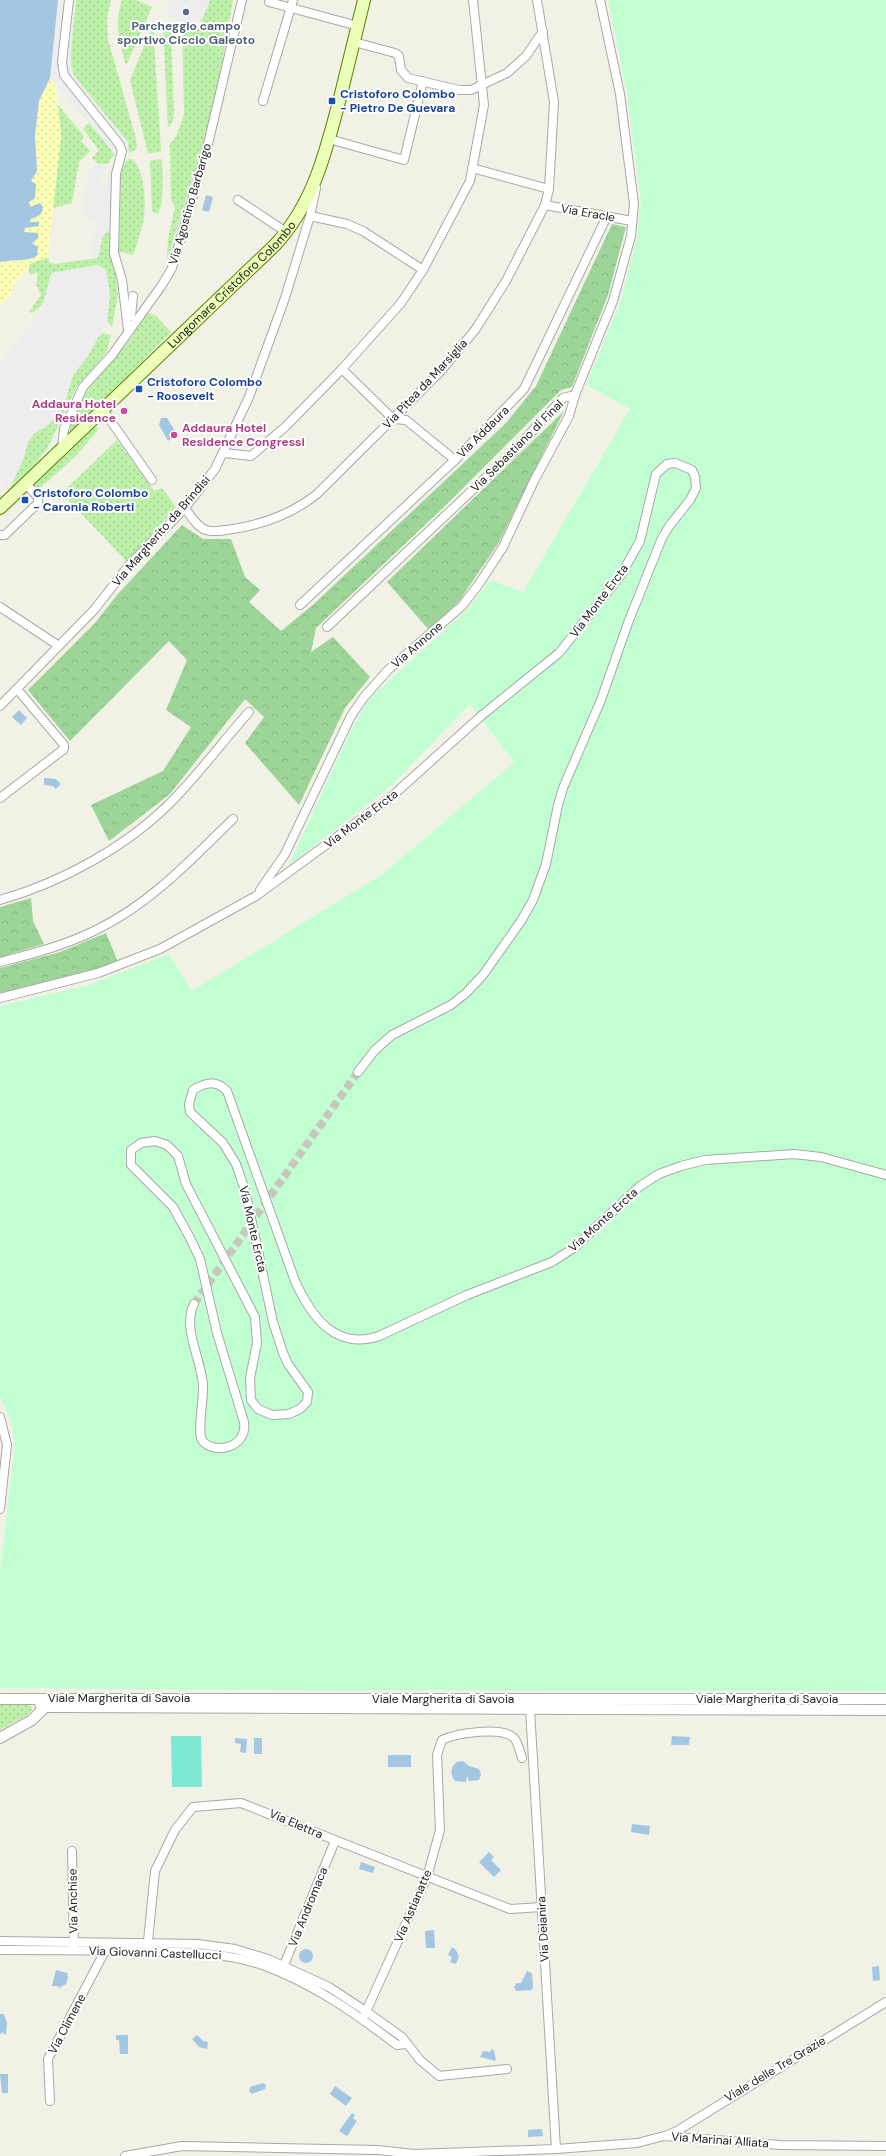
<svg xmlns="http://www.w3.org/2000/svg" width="886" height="2156" font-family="'DM Sans',sans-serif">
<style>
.grass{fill:url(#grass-dots)}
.forest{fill:url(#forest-crowns)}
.sand{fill:url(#sand-dots)}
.park{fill:#c1ffd3}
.pitch{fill:#7ee8d5}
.parking{fill:#ededed}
.water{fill:#a3c7e3}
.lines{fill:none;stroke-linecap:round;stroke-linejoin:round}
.minor-tunnel{stroke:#c8c7bf;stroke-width:8;stroke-dasharray:8 4;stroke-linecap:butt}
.minor-casing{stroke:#a8a8a8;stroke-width:10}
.tertiary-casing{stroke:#a8a8a8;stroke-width:12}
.secondary-casing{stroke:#577f00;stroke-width:14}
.minor{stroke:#fff;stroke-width:8}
.tertiary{stroke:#fff;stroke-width:10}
.secondary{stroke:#ecffb7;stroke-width:12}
.service-dot{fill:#5c6f8a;stroke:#fff;stroke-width:1.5}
.transit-dot{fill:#1a4fb4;stroke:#fff;stroke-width:1.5}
.hotel-dot{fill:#d1479c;stroke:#fff;stroke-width:1.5}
.labels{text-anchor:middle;stroke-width:4;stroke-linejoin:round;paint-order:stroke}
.service-label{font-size:12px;font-weight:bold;fill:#4e5e75;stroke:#fff}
.transit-label{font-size:12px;font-weight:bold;fill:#164399;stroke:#fff;text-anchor:start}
.street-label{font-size:12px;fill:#212121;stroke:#fff}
.hotel-label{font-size:12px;font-weight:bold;fill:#b23c85;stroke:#fff;text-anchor:end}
</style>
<defs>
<pattern id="grass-dots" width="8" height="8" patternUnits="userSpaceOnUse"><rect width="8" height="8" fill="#bdf0a8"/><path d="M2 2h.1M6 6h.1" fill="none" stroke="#a2ce90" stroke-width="1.8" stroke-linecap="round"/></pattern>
<pattern id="forest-crowns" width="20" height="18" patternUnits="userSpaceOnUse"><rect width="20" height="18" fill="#9dd598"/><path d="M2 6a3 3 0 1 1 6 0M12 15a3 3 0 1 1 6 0" fill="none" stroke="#87b783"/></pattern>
<pattern id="sand-dots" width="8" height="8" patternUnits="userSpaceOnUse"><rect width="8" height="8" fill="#feffb7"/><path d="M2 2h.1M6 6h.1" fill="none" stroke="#d9da9d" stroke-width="1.8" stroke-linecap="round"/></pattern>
</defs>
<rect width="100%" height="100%" fill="#f2f1e6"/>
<!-- grass -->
<g class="grass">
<path d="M76 0H111L107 18 108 39 136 139 137 146 135 150 129 153 128 142 76 79C64 56 74 24 76 0Z"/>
<path d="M122 0H136L152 7 126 66C120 43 114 23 122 0Z"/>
<polygon points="210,0 233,0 221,68 207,129 167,261 168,239 175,207 171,200 170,144 177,134 184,114 182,24 185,18 206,10"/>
<polygon points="153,25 161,151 148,154 130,80"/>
<polygon points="166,27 171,34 174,113 173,121 168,128 163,28"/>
<polygon points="58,105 84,136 81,141 90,151 79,162 72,203 53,208 61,135"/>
<polygon points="89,122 115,155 110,159 110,163 100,165 92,158 99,150 83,129"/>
<path d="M129 158C145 162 146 206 144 219 142 231 137 243 133 255L122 252 119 254 121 173 123 166Z"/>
<path d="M162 159C162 169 165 209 157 214L152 211 150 161Z"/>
<path d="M107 231 111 232 118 295 112 327 107 321 110 295 105 269 97 265 52 273C46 288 49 304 32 313L29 312 41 295 36 284 38 275 36 272 32 275 29 273V264L48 257 49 262 55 264 98 258 102 238Z"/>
<polygon points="149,313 156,316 171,332 73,432 70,430 70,425 84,393 133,336 145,315"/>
<polygon points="104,333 111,335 107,351 102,358 77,386 47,449 35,464 9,490 23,460 28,442 35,433 48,425 66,399 73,375 100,335"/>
<polygon points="94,426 99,429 76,456 39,489 34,488 35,483"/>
<polygon points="117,440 154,491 162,488 176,507 127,562 62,493"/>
<polygon points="0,1705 30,1705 33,1709 27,1715 0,1730"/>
</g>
<!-- forest -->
<g class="forest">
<polygon points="612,224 626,227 608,295 572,387 561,390 446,505 316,628 311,652 333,637 370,677 345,708 299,805 245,743 264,717 245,699 170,794 109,841 91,805 163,771 191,727 166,710 187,660 169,641 70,741 28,690 95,623 117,595 182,525 203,539 231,539 245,577 260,590 249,602 281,631 315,603 506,423 536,386"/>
<polygon points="564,411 499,542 460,600 429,630 387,582"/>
<polygon points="31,898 33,921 44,944 0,957 0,907"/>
<polygon points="106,933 118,962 92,971 0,993 0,968 60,952"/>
</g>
<!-- sand -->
<polygon class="sand" points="50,78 58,85 56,88 61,135 48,257 30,264 28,268 14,284 11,294 0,306 0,262 9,259 33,259 32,243 37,240 24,232 25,228 39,226 39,222 29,223 31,219 40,216 35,205 30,207 29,202 35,197 36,184 31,181 37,161 35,136 39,101"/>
<!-- park -->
<polygon class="park" points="608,0 886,0 886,1691 242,1690 0,1688 0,1570 15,1444 11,1421 0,1397 0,1006 88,985 169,954 192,991 384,873 514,762 470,704 391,786 289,865 351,730 370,698 467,610 491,580 523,592 630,409 586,385 621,300 637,238 641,201 626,88"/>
<!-- pitch -->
<polygon class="pitch" points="171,1736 201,1736 202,1787 172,1787"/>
<!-- parking -->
<g class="parking">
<polygon points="58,0 76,0 70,62 73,74 128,143 113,151 50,78"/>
<polygon points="171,0 210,0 199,27 165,14"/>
<polygon points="97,164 105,164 105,171 102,173 100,180 108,185 108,171 112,171 111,232 108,231 102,238 98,258 92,253 96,220 82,218 89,171"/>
<polygon points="97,265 106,270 110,295 107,321 88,356 73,375 62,409 48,425 35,433 28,442 23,460 8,490 3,487 0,477 0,364 42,309 51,273"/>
</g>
<!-- water -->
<g class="water">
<path d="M0 0H58L50 78 39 101 35 136 37 171 31 181 36 184 35 198 29 202 30 207 40 203 43 207C42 216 38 216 31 219L29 222H39V226L25 228 24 232 38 233V238L32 243 38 247 37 256C28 262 11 259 0 262Z"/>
<polygon points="206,195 213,197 209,212 202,210"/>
<polygon points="161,418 167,418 175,431 174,437 168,441 159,425"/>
<polygon points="19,710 27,718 21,725 12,717"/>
<polygon points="44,778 56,779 61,784 56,789 53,786 44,785"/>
<polygon points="672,1736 690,1737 689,1745 671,1745"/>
<polygon points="235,1738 247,1739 246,1753 240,1752 241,1744 235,1743"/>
<rect x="254" y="1738" width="8" height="16"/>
<rect x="388" y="1755" width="23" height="12"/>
<path d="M463 1761 469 1766 479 1769 481 1775 479 1780 469 1781 467 1776 466 1782 455 1781C450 1775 450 1767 457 1762Z"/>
<polygon points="632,1824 650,1826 649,1835 631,1832"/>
<polygon points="489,1852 494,1857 491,1860 501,1870 494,1877 479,1862"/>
<polygon points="361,1862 375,1867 373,1873 359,1869"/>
<polygon points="434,1930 435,1948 426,1948 425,1931"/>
<polygon points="452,1947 456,1950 459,1957 456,1964 450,1962 452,1957 448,1955"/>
<circle cx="306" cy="1956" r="7"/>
<polygon points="879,1966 880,1980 873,1981 872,1967"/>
<polygon points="56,1970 67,1973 68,1978 66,1984 59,1988 58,1986 52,1986"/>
<polygon points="527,1971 532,1973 533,1988 531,1990 516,1991 514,1987 517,1983 521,1983"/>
<polygon points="0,2014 4,2014 7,2023 6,2035 2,2032 0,2035"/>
<polygon points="116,2035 128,2035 128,2054 120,2054 119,2040 116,2040"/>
<polygon points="197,2035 203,2041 208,2042 207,2049 199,2047 192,2039"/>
<polygon points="492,2049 494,2050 496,2061 480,2057 483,2051 490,2052"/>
<polygon points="0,2074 8,2074 8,2093 2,2093"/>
<polygon points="263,2083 266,2085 265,2089 252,2094 249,2091 250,2087"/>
<polygon points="335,2086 352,2098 346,2106 330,2094"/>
<polygon points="352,2113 355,2115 353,2118 357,2121 347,2136 339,2131"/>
<polygon points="542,2129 543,2136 528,2137 528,2130"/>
</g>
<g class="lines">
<!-- minor-tunnel -->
<polyline class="minor-tunnel" points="194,1304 358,1072"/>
<defs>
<g id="minor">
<polyline points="69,0 62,62 64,75 119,144 122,151 116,174 114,253 122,280 128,330"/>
<polyline points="269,2 358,26"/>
<polyline points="354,42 395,53 399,56 401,70 408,78 459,90 471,90 507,73 526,56 543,31"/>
<polyline points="263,101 293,0"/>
<polyline points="329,139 404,160 423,81"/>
<polyline points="472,168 549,189"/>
<polyline points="238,200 286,232"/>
<polyline points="545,205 632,221"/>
<polyline points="310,216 347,224 363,231 423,270"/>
<polyline points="131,316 133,296"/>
<polyline points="342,369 393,419 406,420 455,460"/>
<polyline points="103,410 152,480"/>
<polyline points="62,449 64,429 83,387 112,355 162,285 172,268 208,144 242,0"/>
<polyline points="224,453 251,456 285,427 342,369 401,303 423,270 470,181 484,105 473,0"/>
<path d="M185 508C190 515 197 527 206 530 214 533 224 530 233 529 265 524 292 514 317 494L439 373 475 330 506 281 545 205 549 189 554 102 537 0"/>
<polyline points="0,535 5,535 38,503 38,497 26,484"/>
<polyline points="300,605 455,460 524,389 607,216"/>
<polyline points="0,607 59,646"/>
<polyline points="327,627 514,451 563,398 575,395"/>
<polyline points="0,706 94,610 130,564 185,508 215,469 249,397 285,298 310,216 316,188"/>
<polyline points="0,798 64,749 64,745 17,689"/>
<polyline points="260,890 285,854 351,716 364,697 388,670 462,606 479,584 503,547 534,481 569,416 575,395 613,301 631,236 634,204 620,94 600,0"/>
<path d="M0 900C63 882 130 845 175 798 201 771 224 740 249 712"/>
<path d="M0 962C32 954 66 945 96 930 150 904 191 860 233 819"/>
<polyline points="0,998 98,973 160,949 256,896 390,798 481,716 559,653 621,575 640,541 656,474 667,464 675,463 692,470 695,477 696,488 690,500 670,525 662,538 628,623 601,700 563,788 558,805 546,864 533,900 521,921 483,975 466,993 451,1005 392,1035 375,1050 358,1072"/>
<path d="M194 1304C182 1328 201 1358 203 1385 204 1398 197 1431 202 1440 212 1455 248 1449 244 1422L217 1333 200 1259 190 1238 173 1207 131 1165V1150L141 1143 155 1141 167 1145 178 1156 186 1184 255 1317 257 1343 250 1378 251 1400 258 1409 272 1415 289 1414 300 1409 307 1402 308 1392 288 1364 283 1353 273 1322 245 1190 236 1164 223 1143 190 1112 189 1104 193 1090C206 1082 216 1080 227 1091L295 1281C311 1316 335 1351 379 1336L467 1295 552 1262 575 1247 640 1186 659 1174 681 1166 705 1160 794 1154 821 1157 886 1175"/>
<polyline points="0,1417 7,1445 0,1509"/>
<polyline points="530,1709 556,2149"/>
<polyline points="72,1851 74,1947"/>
<polyline points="0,1941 198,1944 235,1949 268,1959 329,1987 367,2012 402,2037 420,2060 439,2076 507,2069"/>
<path d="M0 1950C45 1950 91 1950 136 1951 179 1952 224 1951 265 1966 314 1984 356 2014 397 2045L406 2044"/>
<polyline points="147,1951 155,1871 175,1830 193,1807 241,1803 510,1909 542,1907"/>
<polyline points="282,1970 335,1841"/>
<path d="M364 2016 427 1877 440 1830 437 1755 442 1740C457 1733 502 1726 514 1738 518 1742 520 1752 522 1758"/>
<polyline points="50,2101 48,2059 105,1951"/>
<polyline points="665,2136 677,2131 886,2002"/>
<polyline points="125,2156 182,2146 378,2150 414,2154 556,2149 637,2143 664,2136 780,2145 886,2146"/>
</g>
<g id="tertiary">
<polyline points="0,1699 886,1699"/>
<polyline points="42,1710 45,1707 51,1707 886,1710"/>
<polyline points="0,1738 32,1720 42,1710 40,1703"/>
</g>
<g id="secondary">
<path id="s1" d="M0 508 275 245C314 203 326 151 340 98 348 65 356 33 364 0"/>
</g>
</defs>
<!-- minor casing -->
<use href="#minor" class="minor-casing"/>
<!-- tertiary casing -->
<use href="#tertiary" class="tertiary-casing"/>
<!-- secondary casing -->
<use href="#secondary" class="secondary-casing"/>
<!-- minor -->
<use href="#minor" class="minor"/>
<!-- tertiary -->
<use href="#tertiary" class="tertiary"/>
<!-- secondary -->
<use href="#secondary" class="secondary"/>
</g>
<!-- markers -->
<circle class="service-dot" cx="186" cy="12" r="4"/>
<g class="transit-dot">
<rect x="328" y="97" width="8" height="8" rx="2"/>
<rect x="135" y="385" width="8" height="8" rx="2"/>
<rect x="21" y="496" width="8" height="8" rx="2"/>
</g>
<g class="hotel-dot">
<circle cx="124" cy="411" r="4"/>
<circle cx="174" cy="435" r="4"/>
</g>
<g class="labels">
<!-- service labels -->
<g class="service-label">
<text x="186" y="30">Parcheggio campo<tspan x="186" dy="14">sportivo Ciccio Galeoto</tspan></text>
</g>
<!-- transit labels -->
<g class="transit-label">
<text x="340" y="98">Cristoforo Colombo<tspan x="340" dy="14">- Pietro De Guevara</tspan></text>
<text x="147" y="386">Cristoforo Colombo<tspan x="147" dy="14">- Roosevelt</tspan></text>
<text x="33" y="497">Cristoforo Colombo<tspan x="33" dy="14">- Caronia Roberti</tspan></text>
</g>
<!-- street labels -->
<g class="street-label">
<text transform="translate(190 204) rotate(-74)" y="4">Via Agostino Barbarigo</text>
<text transform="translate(588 213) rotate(10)" y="4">Via Eracle</text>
<text dy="4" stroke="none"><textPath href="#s1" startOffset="322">Lungomare Cristoforo Colombo</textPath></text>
<text transform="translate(425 384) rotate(-47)" y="4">Via Pitea da Marsiglia</text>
<text transform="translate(483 432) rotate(-45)" y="4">Via Addaura</text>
<text transform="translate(517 446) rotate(-45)" y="4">Via Sebastiano di Final</text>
<text transform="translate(161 531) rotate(-49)" y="4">Via Margherito da Brindisi</text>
<text transform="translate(599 601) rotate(-53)" y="4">Via Monte Ercta</text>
<text transform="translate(417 645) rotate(-41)" y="4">Via Annone</text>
<text transform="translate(361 819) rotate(-37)" y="4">Via Monte Ercta</text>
<text transform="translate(603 1220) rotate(-42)" y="4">Via Monte Ercta</text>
<text transform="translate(253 1229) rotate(77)" y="4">Via Monte Ercta</text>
<text x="119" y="1702">Viale Margherita di Savoia</text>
<text x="443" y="1703">Viale Margherita di Savoia</text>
<text x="767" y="1703">Viale Margherita di Savoia</text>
<text transform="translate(296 1824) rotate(23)" y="4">Via Elettra</text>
<text transform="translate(73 1901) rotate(-91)" y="4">Via Anchise</text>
<text transform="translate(413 1906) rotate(-67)" y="4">Via Astianatte</text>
<text transform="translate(308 1907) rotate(-68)" y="4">Via Andromaca</text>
<text transform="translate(543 1929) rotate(-93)" y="4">Via Deianira</text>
<text transform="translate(155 1953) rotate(2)" y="4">Via Giovanni Castellucci</text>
<text transform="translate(67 2024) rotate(-62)" y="4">Via Climene</text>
<text transform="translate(775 2069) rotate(-31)" y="4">Viale delle Tre Grazie</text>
<text transform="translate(720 2140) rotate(4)" y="4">Via Marinai Alliata</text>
</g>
<!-- hotel labels -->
<g class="hotel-label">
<text x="116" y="408">Addaura Hotel<tspan x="116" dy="14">Residence</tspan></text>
<text x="182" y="432" text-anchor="start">Addaura Hotel<tspan x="182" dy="14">Residence Congressi</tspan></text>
</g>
</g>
</svg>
